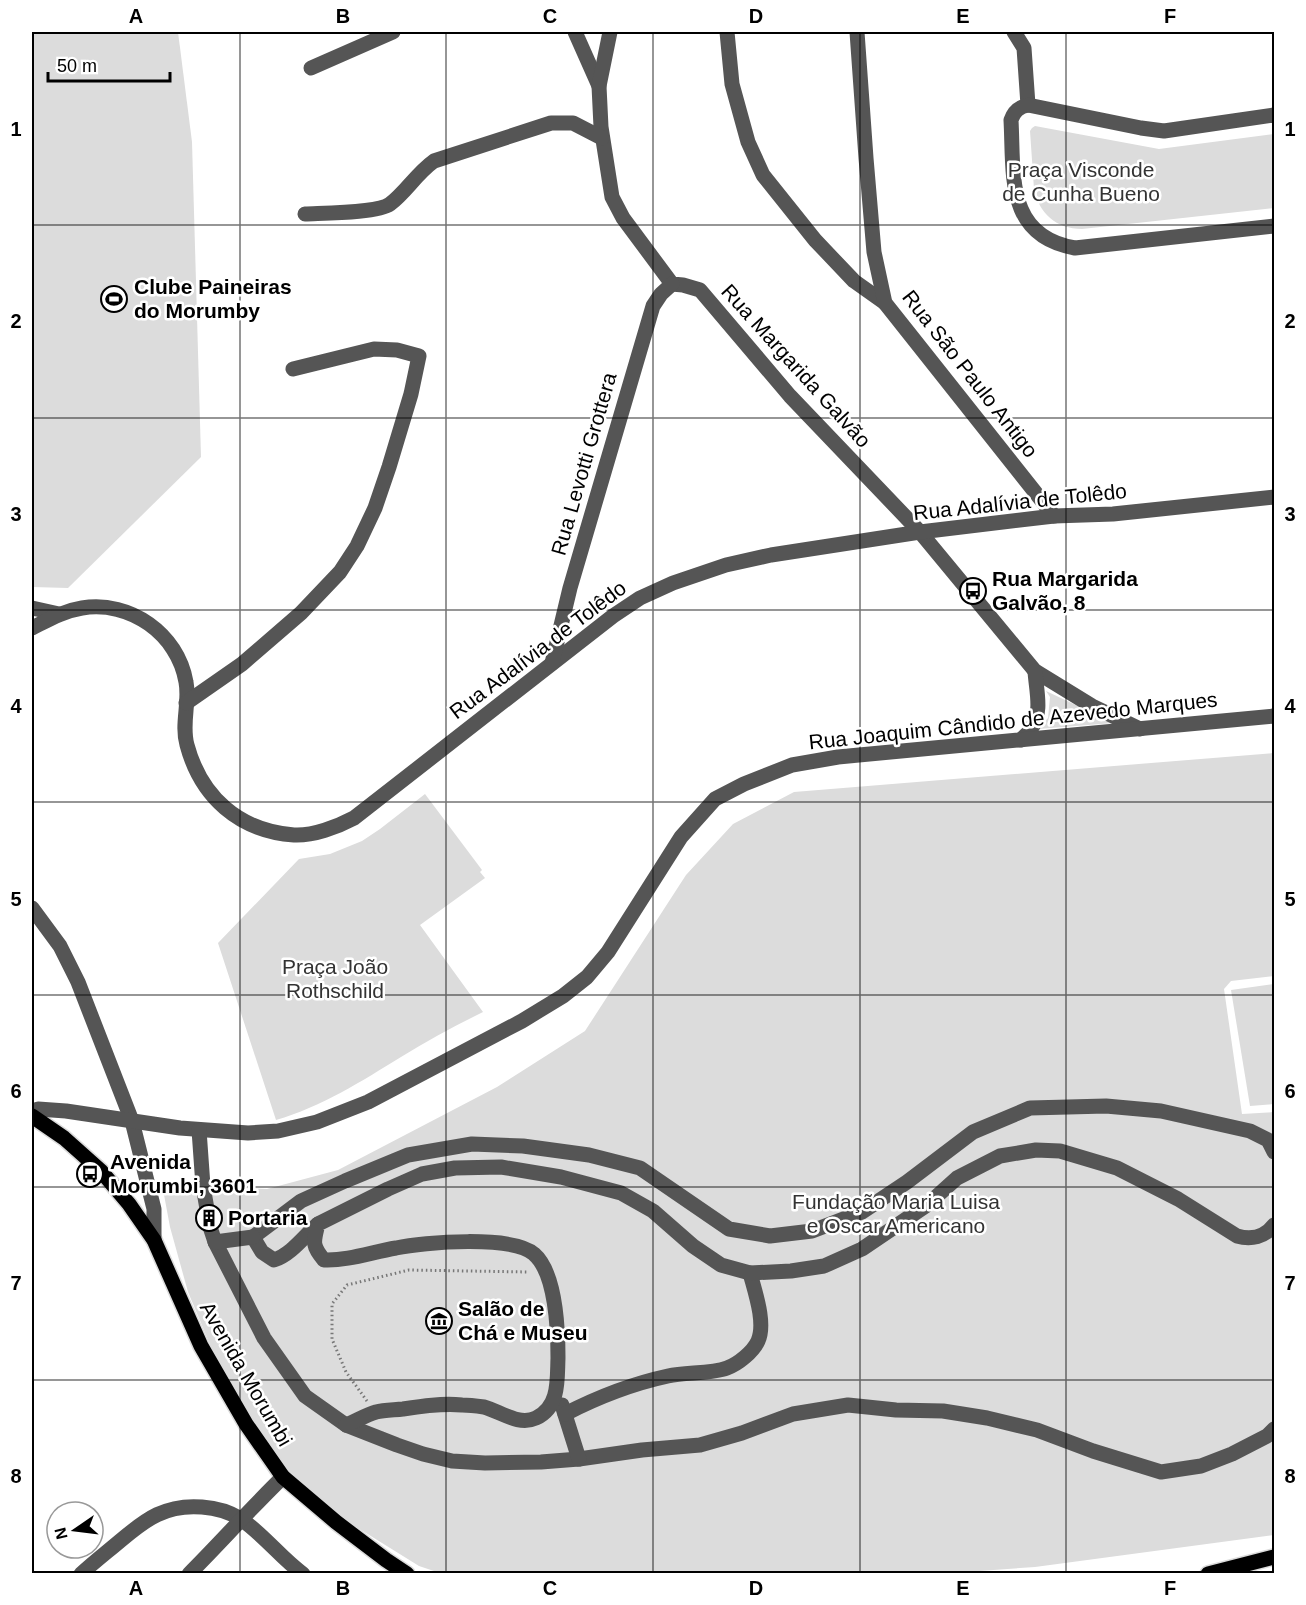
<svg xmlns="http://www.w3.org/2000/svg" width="1306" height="1605" font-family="Arial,sans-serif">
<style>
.green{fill:#dcdcdc}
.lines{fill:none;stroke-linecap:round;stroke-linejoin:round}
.major-casing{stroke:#dbdbdb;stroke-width:18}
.path{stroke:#777;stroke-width:3;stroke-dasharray:1.5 3;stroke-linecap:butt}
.minor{stroke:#555;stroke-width:15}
.major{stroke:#000;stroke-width:15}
.grid{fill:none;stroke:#000;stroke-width:1.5;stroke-opacity:0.55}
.labels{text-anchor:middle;stroke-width:5;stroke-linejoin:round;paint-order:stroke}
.park-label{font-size:21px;fill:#333;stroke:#fff}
.poi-label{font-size:21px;font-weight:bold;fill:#000;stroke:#fff;text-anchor:start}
.street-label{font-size:21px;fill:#000;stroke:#fff}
.neatline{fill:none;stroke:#000;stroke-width:2}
.grid-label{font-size:20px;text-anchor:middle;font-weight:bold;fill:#000}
</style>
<rect width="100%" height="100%" fill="#fff"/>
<!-- green -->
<g class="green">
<polygon points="32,32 178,32 192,142 201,457 68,588 32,587"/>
<path d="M1035 126 1159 149 1274 134V208L1082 229C1056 229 1039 213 1034 189L1030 131 1032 128Z"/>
<polygon points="1046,691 1114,723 1038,729 1048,718 1050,697"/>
<polygon points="1274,753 1274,976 1231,981 1224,989 1242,1114 1274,1112 1274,1535 1035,1567 952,1573 440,1573 419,1566 329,1510 264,1446 219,1366 188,1292 170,1227 162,1184 267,1189 338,1170 497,1087 585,1031 686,875 733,824 794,792"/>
<path d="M425 794 482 870 480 872 485 878 420 925 483 1012C455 1026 428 1040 401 1057 362 1081 321 1107 276 1120L218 943 299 859 330 854 362 841 380 829Z"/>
<polygon points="1274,984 1274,1104 1250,1106 1231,990"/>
</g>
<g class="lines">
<defs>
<g id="major">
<polyline points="32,1116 64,1138 101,1171 129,1204 154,1240 201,1346 246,1424 283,1477 336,1522 386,1560 407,1574"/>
<polyline points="1208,1574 1274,1557"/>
</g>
</defs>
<!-- major casing -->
<use href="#major" class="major-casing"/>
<!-- path -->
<polyline class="path" points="367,1401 346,1372 332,1339 332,1304 347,1285 409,1270 529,1272"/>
<!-- minor -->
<g class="minor">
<polyline points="575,32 599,86"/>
<polyline points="610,32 599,86 601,127 612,197 623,218 672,284 683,285 700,290 790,396 920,532 1035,671 1092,706 1140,729"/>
<polyline points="727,32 732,84 748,142 763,175 815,240 854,281 885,303"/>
<polyline points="857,32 866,158 874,252 885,303 1054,516"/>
<polyline points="1014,32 1024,48 1028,105"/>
<polyline points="311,68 393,32"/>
<path d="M1274 115 1164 131 1141 128 1028 105C1019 107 1014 111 1011 120 1014 174 1005 236 1075 248L1274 226"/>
<path d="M305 214C322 213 378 213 390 204 406 192 416 174 434 161L551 123H573L602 138"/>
<polyline points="32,608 59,614"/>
<path d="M32 628C48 620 63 611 82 608 130 600 178 634 186 682 190 703 181 724 187 745 201 797 239 831 294 835 313 836 337 827 354 818L613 616 640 598 673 583 726 565 771 555 920 532 1054 516 1113 514 1274 497"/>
<polyline points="552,663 570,588 653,306 661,294 672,284"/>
<polyline points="186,703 242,664 301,613 340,572 357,546 375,508 389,467 411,394 419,356 397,350 374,349 293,369"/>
<path d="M1021 740C1024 736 1029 733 1031 729 1043 712 1036 690 1035 671"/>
<polyline points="32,908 60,946 78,982 132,1121 154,1209 154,1240"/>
<polyline points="32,1111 38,1109 66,1111 180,1128 248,1133 278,1131 317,1122 368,1102 522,1021 563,996 587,977 608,952 681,837 715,799 744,784 792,765 838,757 1274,716"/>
<polyline points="199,1130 203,1186 207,1209"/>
<path d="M318 1224C305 1235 292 1254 274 1260L262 1252 253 1237 301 1201 345 1181 408 1155 472 1144 523 1146 589 1155 640 1168 729 1229 770 1236 812 1231 862 1212 907 1182 973 1132 1030 1108 1106 1106 1161 1111 1250 1131 1268 1140 1274 1152"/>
<polyline points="210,1227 215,1242 264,1338 305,1396 346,1425 397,1445 423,1454 452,1461 485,1463 541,1462 579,1459 642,1450 700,1445 742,1433 793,1414 848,1405 896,1410 943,1411 987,1418 1037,1430 1093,1451 1161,1472 1201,1466 1232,1454 1267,1436 1274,1429"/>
<polyline points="215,1242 253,1237"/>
<polyline points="562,1405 579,1459"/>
<path d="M565 1414C598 1397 631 1384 668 1376 686 1372 711 1374 727 1368 738 1364 753 1352 758 1341 766 1323 755 1292 750 1273"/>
<path d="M346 1425C356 1421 366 1415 376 1412 384 1410 394 1410 403 1409 422 1406 442 1403 462 1405 469 1405 477 1406 484 1407 501 1412 519 1426 536 1418 560 1407 557 1379 558 1358 558 1330 556 1273 534 1254 513 1235 424 1242 396 1248 372 1252 348 1261 324 1260 311 1245 314 1241 318 1224L388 1189 422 1174 455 1168 501 1167 561 1177 621 1193 653 1211 693 1246 721 1265 750 1273 791 1271 824 1266 862 1249 927 1205 957 1178 1000 1156 1036 1150 1060 1151 1117 1168 1178 1199 1237 1236C1251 1240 1265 1237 1274 1225"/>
<path d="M81 1574C94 1562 107 1552 120 1541 146 1519 166 1504 202 1507 216 1508 228 1511 241 1519 264 1535 281 1558 303 1574"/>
<path d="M189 1574C221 1542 250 1509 283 1477"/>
</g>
<!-- major -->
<use href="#major" class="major"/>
</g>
<!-- grid -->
<path class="grid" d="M240 32V1574M446 32V1574M653 32V1574M860 32V1574M1066 32V1574M32 225H1274M32 418H1274M32 610H1274M32 802H1274M32 995H1274M32 1187H1274M32 1380H1274"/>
<!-- icons -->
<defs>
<symbol id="stadium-ring" viewBox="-11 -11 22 22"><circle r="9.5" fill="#fff" stroke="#000" stroke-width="1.5"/><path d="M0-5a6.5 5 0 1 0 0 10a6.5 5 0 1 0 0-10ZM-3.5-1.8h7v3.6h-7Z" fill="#000"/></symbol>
<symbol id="bus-ring" viewBox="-11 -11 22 22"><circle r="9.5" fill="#fff" stroke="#000" stroke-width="1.5"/><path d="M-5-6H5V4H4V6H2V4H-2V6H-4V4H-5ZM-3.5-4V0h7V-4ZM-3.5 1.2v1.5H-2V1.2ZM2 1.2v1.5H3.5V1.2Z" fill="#000"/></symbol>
<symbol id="building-ring" viewBox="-11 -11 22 22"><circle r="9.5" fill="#fff" stroke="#000" stroke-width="1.5"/><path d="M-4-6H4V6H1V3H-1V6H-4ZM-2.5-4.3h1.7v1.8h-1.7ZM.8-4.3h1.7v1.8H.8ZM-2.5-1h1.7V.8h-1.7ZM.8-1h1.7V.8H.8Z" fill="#000"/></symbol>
<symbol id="museum-ring" viewBox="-11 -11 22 22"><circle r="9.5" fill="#fff" stroke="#000" stroke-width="1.5"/><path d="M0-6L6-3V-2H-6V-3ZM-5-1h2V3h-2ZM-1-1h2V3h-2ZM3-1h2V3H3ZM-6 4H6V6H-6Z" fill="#000"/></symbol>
</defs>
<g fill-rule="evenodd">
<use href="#stadium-ring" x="99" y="284" width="30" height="30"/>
<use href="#bus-ring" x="958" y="576" width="30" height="30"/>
<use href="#bus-ring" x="75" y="1159" width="30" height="30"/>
<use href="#building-ring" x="194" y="1203" width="30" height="30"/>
<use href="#museum-ring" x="424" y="1306" width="30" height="30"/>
</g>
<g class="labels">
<!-- park labels -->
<g class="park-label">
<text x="1081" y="177">Praça Visconde<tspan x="1081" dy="24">de Cunha Bueno</tspan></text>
<text x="335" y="974">Praça João<tspan x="335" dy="24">Rothschild</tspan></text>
<text x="896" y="1209">Fundação Maria Luisa<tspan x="896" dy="24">e Oscar Americano</tspan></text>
</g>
<!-- poi labels -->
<g class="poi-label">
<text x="134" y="294">Clube Paineiras<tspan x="134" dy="24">do Morumby</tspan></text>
<text x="992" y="586">Rua Margarida<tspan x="992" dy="24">Galvão, 8</tspan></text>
<text x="110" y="1169">Avenida<tspan x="110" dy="24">Morumbi, 3601</tspan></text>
<text x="228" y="1225">Portaria</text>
<text x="458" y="1316">Salão de<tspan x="458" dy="24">Chá e Museu</tspan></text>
</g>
<!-- street labels -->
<g class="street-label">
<text transform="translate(796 366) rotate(48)" y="7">Rua Margarida Galvão</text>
<text transform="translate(970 374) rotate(52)" y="7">Rua São Paulo Antigo</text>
<text transform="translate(584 464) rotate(-74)" y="7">Rua Levotti Grottera</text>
<text transform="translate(1020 502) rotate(-6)" y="7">Rua Adalívia de Tolêdo</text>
<text transform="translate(538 650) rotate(-37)" y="7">Rua Adalívia de Tolêdo</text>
<text transform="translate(1013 721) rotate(-6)" y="7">Rua Joaquim Cândido de Azevedo Marques</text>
<text transform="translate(246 1374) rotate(60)" y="7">Avenida Morumbi</text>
</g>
</g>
<!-- border -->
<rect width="1306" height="1605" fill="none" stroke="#ffffff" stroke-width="66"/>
<!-- north arrow -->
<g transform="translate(75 1530) rotate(256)"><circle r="28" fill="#ffffff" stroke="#999999" stroke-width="1.5"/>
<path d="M0-4.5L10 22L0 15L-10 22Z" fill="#000000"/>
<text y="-9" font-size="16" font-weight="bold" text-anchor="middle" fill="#000000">N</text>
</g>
<!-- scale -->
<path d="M48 72v9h122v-9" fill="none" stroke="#000000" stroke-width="3"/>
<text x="57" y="72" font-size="18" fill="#000000" stroke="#ffffff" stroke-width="4.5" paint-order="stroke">50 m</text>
<rect x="33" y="33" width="1240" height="1539" class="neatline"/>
<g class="grid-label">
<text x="136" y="23">A</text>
<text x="343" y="23">B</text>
<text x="550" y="23">C</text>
<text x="756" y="23">D</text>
<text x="963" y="23">E</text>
<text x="1170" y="23">F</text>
<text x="16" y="136">1</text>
<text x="1290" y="136">1</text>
<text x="16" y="328">2</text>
<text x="1290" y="328">2</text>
<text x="16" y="521">3</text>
<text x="1290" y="521">3</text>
<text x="16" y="713">4</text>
<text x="1290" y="713">4</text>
<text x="16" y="906">5</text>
<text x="1290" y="906">5</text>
<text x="16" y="1098">6</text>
<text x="1290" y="1098">6</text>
<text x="16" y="1290">7</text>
<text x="1290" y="1290">7</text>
<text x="16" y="1483">8</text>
<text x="1290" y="1483">8</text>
<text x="136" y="1595">A</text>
<text x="343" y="1595">B</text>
<text x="550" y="1595">C</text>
<text x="756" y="1595">D</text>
<text x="963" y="1595">E</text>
<text x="1170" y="1595">F</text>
</g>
</svg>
